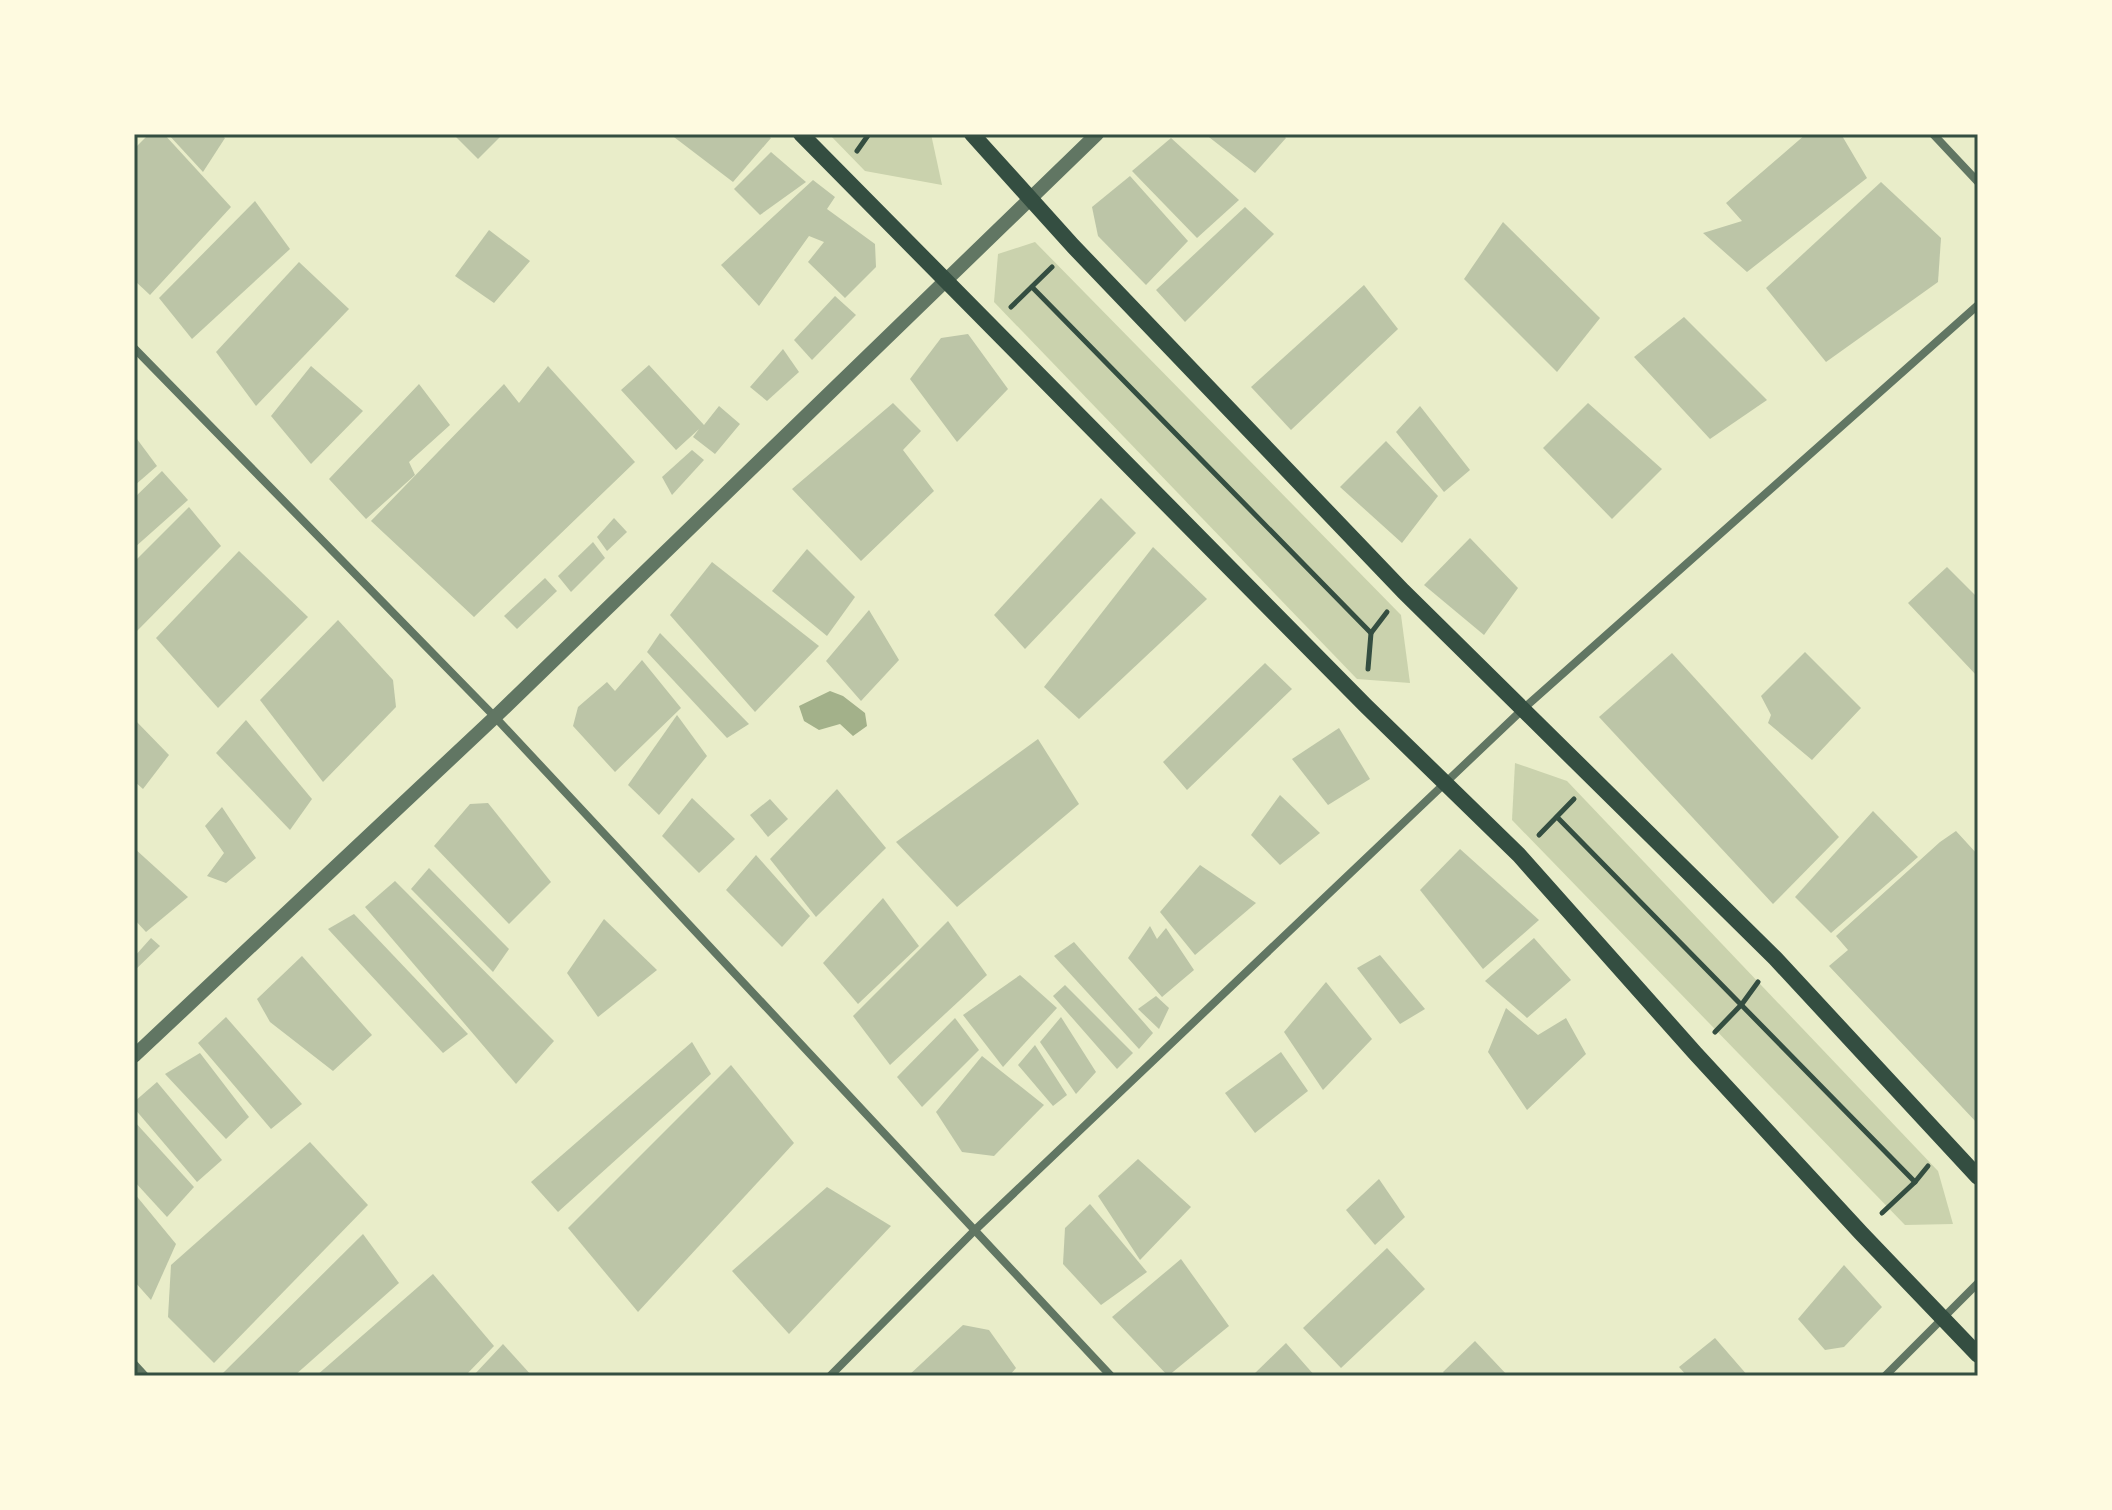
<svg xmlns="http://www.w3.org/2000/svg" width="2112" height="1510" font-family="Figtree,sans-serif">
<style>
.green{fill:#cad2ad}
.water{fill:#a3b18a}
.building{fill:#bcc5a7}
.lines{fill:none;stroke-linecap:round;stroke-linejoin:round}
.path{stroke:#344e41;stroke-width:5}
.minor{stroke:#617663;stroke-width:8}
.tertiary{stroke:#617663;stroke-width:14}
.secondary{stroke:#344e41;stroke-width:16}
.neatline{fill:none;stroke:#344e41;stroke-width:3}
</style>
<rect width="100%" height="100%" fill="#e9edc9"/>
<!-- green -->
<g class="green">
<polygon points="829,134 931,134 942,185 865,171"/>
<polygon points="1035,242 1401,615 1410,683 1357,679 994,302 998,254"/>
<polygon points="1515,763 1567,781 1938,1171 1953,1224 1905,1225 1512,820"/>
</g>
<!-- water -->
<polygon class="water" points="830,691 843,696 865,713 867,726 853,736 840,724 819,730 804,721 799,706"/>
<!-- building -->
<g class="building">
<polygon points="149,134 164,134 231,207 150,295 134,280 134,149"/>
<polygon points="168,134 220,134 225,138 203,172"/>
<polygon points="453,134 503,134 478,159"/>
<polygon points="670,134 766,134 771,138 733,182"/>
<polygon points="1205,134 1282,134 1286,138 1255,173"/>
<polygon points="1806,134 1841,134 1867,178 1747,272 1703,233 1742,221 1726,203"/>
<polygon points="1171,138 1239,200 1197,238 1132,171"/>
<polygon points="771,152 806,182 760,215 734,189"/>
<polygon points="1130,176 1188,241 1146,285 1098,236 1092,207"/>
<polygon points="813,180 835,197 827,209 875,244 876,267 845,298 808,262 824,242 809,236 759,306 721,265"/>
<polygon points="1881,182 1941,238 1938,282 1826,362 1766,288"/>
<polygon points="255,201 290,249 192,339 159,298"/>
<polygon points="1245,207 1274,234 1185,322 1156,290"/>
<polygon points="1503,222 1600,318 1557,372 1464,279"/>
<polygon points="489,230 530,261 494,303 455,276"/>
<polygon points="299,262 349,309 256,406 216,352"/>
<polygon points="1364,285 1398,329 1291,430 1251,387"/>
<polygon points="835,296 856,315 812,360 794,340"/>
<polygon points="1684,317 1767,400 1710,439 1634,357"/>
<polygon points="968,334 1008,389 957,442 910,379 941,338"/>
<polygon points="783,349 799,372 767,401 750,387"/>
<polygon points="649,365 704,425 719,406 740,424 715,454 693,437 699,429 676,450 621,390"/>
<polygon points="311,366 363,411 311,464 271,416"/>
<polygon points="548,366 635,462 474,617 371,521 504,384 519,403"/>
<polygon points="419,384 450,425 409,462 415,475 366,519 329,479"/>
<polygon points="893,403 921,431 903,450 934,491 861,561 792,489"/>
<polygon points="1588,403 1662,469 1612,519 1543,448"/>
<polygon points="1420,406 1470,470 1444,492 1396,432"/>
<polygon points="134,435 157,466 134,486"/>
<polygon points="1386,441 1438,496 1402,543 1340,487"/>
<polygon points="692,450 704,460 672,495 662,477"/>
<polygon points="162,471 188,500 134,548 134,498"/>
<polygon points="1101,498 1136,533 1025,649 994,615"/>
<polygon points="189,507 221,546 134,634 134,562"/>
<polygon points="614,518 627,532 607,551 597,537"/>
<polygon points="1470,538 1518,588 1484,635 1424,585"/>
<polygon points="593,542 605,558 571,592 558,576"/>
<polygon points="1153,547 1207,599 1079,719 1044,687"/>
<polygon points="807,549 855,597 827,636 772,591"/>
<polygon points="239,551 308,617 218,708 156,638"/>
<polygon points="712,562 819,646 755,712 670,615"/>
<polygon points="1947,567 1978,598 1978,677 1908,603"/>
<polygon points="545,578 557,591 517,629 504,616"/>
<polygon points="869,610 899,660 861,701 826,661"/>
<polygon points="338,620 393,680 396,707 323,782 260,700"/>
<polygon points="660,633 749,724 727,738 647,652"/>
<polygon points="1805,652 1861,708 1812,760 1768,723 1771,715 1761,696"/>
<polygon points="1672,653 1839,837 1773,904 1599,717"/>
<polygon points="642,660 681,708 615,772 573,726 578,707 607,682 615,691"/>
<polygon points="1265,663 1292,689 1187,790 1163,762"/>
<polygon points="677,715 707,756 659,815 628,785"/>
<polygon points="134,719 169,755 143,789 134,781"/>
<polygon points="246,720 312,799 290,830 216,753"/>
<polygon points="1339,728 1370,779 1328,805 1292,759"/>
<polygon points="1038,739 1079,804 957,907 896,842"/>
<polygon points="837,789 886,848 816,917 770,859"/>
<polygon points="1280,795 1320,833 1280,865 1251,835"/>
<polygon points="692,798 735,839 699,873 662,836"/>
<polygon points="770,799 788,819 768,837 750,815"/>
<polygon points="488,803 551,882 509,924 434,846 470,804"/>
<polygon points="222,807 256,858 226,883 207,876 224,853 205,826"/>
<polygon points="1873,811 1918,857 1831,933 1795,897"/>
<polygon points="1956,831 1978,855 1978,1124 1829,966 1848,950 1836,936 1940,842"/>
<polygon points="134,848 188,897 146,932 134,919"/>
<polygon points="1460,849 1539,920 1483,969 1420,890"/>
<polygon points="756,855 810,916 782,947 726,890"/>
<polygon points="1200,865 1256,903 1195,955 1160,912"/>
<polygon points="429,868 509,949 493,972 411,889"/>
<polygon points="395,881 554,1041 516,1084 365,907"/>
<polygon points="883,898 919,946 858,1004 823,963"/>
<polygon points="354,914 468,1034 443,1053 328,929"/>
<polygon points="604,919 657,970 598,1017 567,973"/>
<polygon points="948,921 987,975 890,1065 853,1016"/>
<polygon points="1150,926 1157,939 1166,928 1194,970 1162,997 1128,958"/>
<polygon points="151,938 160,946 134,971 134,957"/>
<polygon points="1534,938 1571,980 1527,1018 1485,981"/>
<polygon points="1074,942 1153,1033 1139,1049 1054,956"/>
<polygon points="1380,955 1425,1009 1400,1024 1357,968"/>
<polygon points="302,956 372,1035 333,1071 270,1022 257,999"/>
<polygon points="1020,975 1057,1008 1003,1067 963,1015"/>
<polygon points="1326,982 1372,1039 1323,1090 1284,1032"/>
<polygon points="1065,985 1133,1053 1117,1069 1053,996"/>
<polygon points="1156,996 1169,1008 1159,1029 1138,1009"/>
<polygon points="1506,1008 1538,1035 1566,1018 1586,1054 1527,1110 1488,1052"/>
<polygon points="226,1017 302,1104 271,1129 198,1043"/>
<polygon points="1061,1017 1096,1072 1076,1094 1040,1042"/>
<polygon points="955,1018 979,1050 922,1107 897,1077"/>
<polygon points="692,1042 711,1074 558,1212 531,1182"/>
<polygon points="1035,1045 1067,1095 1053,1106 1018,1065"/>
<polygon points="1281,1052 1308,1091 1255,1133 1225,1093"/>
<polygon points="200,1053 249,1117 226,1139 165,1074"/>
<polygon points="982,1056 1044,1105 994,1156 962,1152 936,1112"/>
<polygon points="731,1065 794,1143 638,1312 568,1228"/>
<polygon points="157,1082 222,1160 197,1182 134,1108 134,1102"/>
<polygon points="134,1121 194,1187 167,1217 134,1181"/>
<polygon points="310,1142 368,1205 214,1363 168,1317 171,1265"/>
<polygon points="1138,1159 1191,1207 1140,1260 1098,1196"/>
<polygon points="1379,1179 1405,1217 1375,1245 1346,1210"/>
<polygon points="827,1187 891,1226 789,1334 732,1271"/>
<polygon points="134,1193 176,1244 151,1300 134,1281"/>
<polygon points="1090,1204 1147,1272 1101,1305 1063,1264 1065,1228"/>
<polygon points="363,1234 399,1283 294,1376 220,1376"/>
<polygon points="1387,1248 1425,1289 1341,1368 1303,1328"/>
<polygon points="1181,1259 1229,1326 1168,1376 1112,1317"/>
<polygon points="1844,1265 1882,1307 1844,1347 1825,1350 1798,1319"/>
<polygon points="433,1274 494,1346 465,1376 316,1376"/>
<polygon points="963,1325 989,1330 1016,1368 1009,1376 908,1376"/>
<polygon points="1715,1338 1748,1376 1687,1376 1679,1367"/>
<polygon points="1475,1341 1508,1376 1446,1376 1443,1372"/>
<polygon points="1286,1343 1315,1376 1252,1376"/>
<polygon points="503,1344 532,1376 473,1376"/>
</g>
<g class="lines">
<!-- path -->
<g class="path">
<polyline points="857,151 869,134"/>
<polyline points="1032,287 1371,633"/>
<polyline points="1011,307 1052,267"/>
<polyline points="1368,669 1371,633 1387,612"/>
<polyline points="1557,817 1915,1182"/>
<polyline points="1539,835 1574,799"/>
<polyline points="1715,1032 1742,1004 1758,982"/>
<polyline points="1882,1213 1915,1182 1928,1166"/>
</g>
<!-- minor -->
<g class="minor">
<polyline points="1933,134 1978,182"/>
<polyline points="134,348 495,717 1111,1376"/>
<polyline points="134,1364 145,1376"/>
<polyline points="830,1376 975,1230 1523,709 1978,305"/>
<polyline points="1885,1376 1978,1283"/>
</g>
<!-- tertiary -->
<polyline class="tertiary" points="134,1056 495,717 1097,134"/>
<!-- secondary -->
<g class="secondary">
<polyline points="801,134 1366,706 1519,855 1695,1053 1861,1233 1978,1355"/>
<polyline points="972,134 1073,246 1403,591 1775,958 1978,1177"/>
</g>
</g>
<!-- border -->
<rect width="2112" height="1510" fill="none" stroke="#fefae0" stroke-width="272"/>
<rect x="136" y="136" width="1840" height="1238" class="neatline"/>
</svg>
